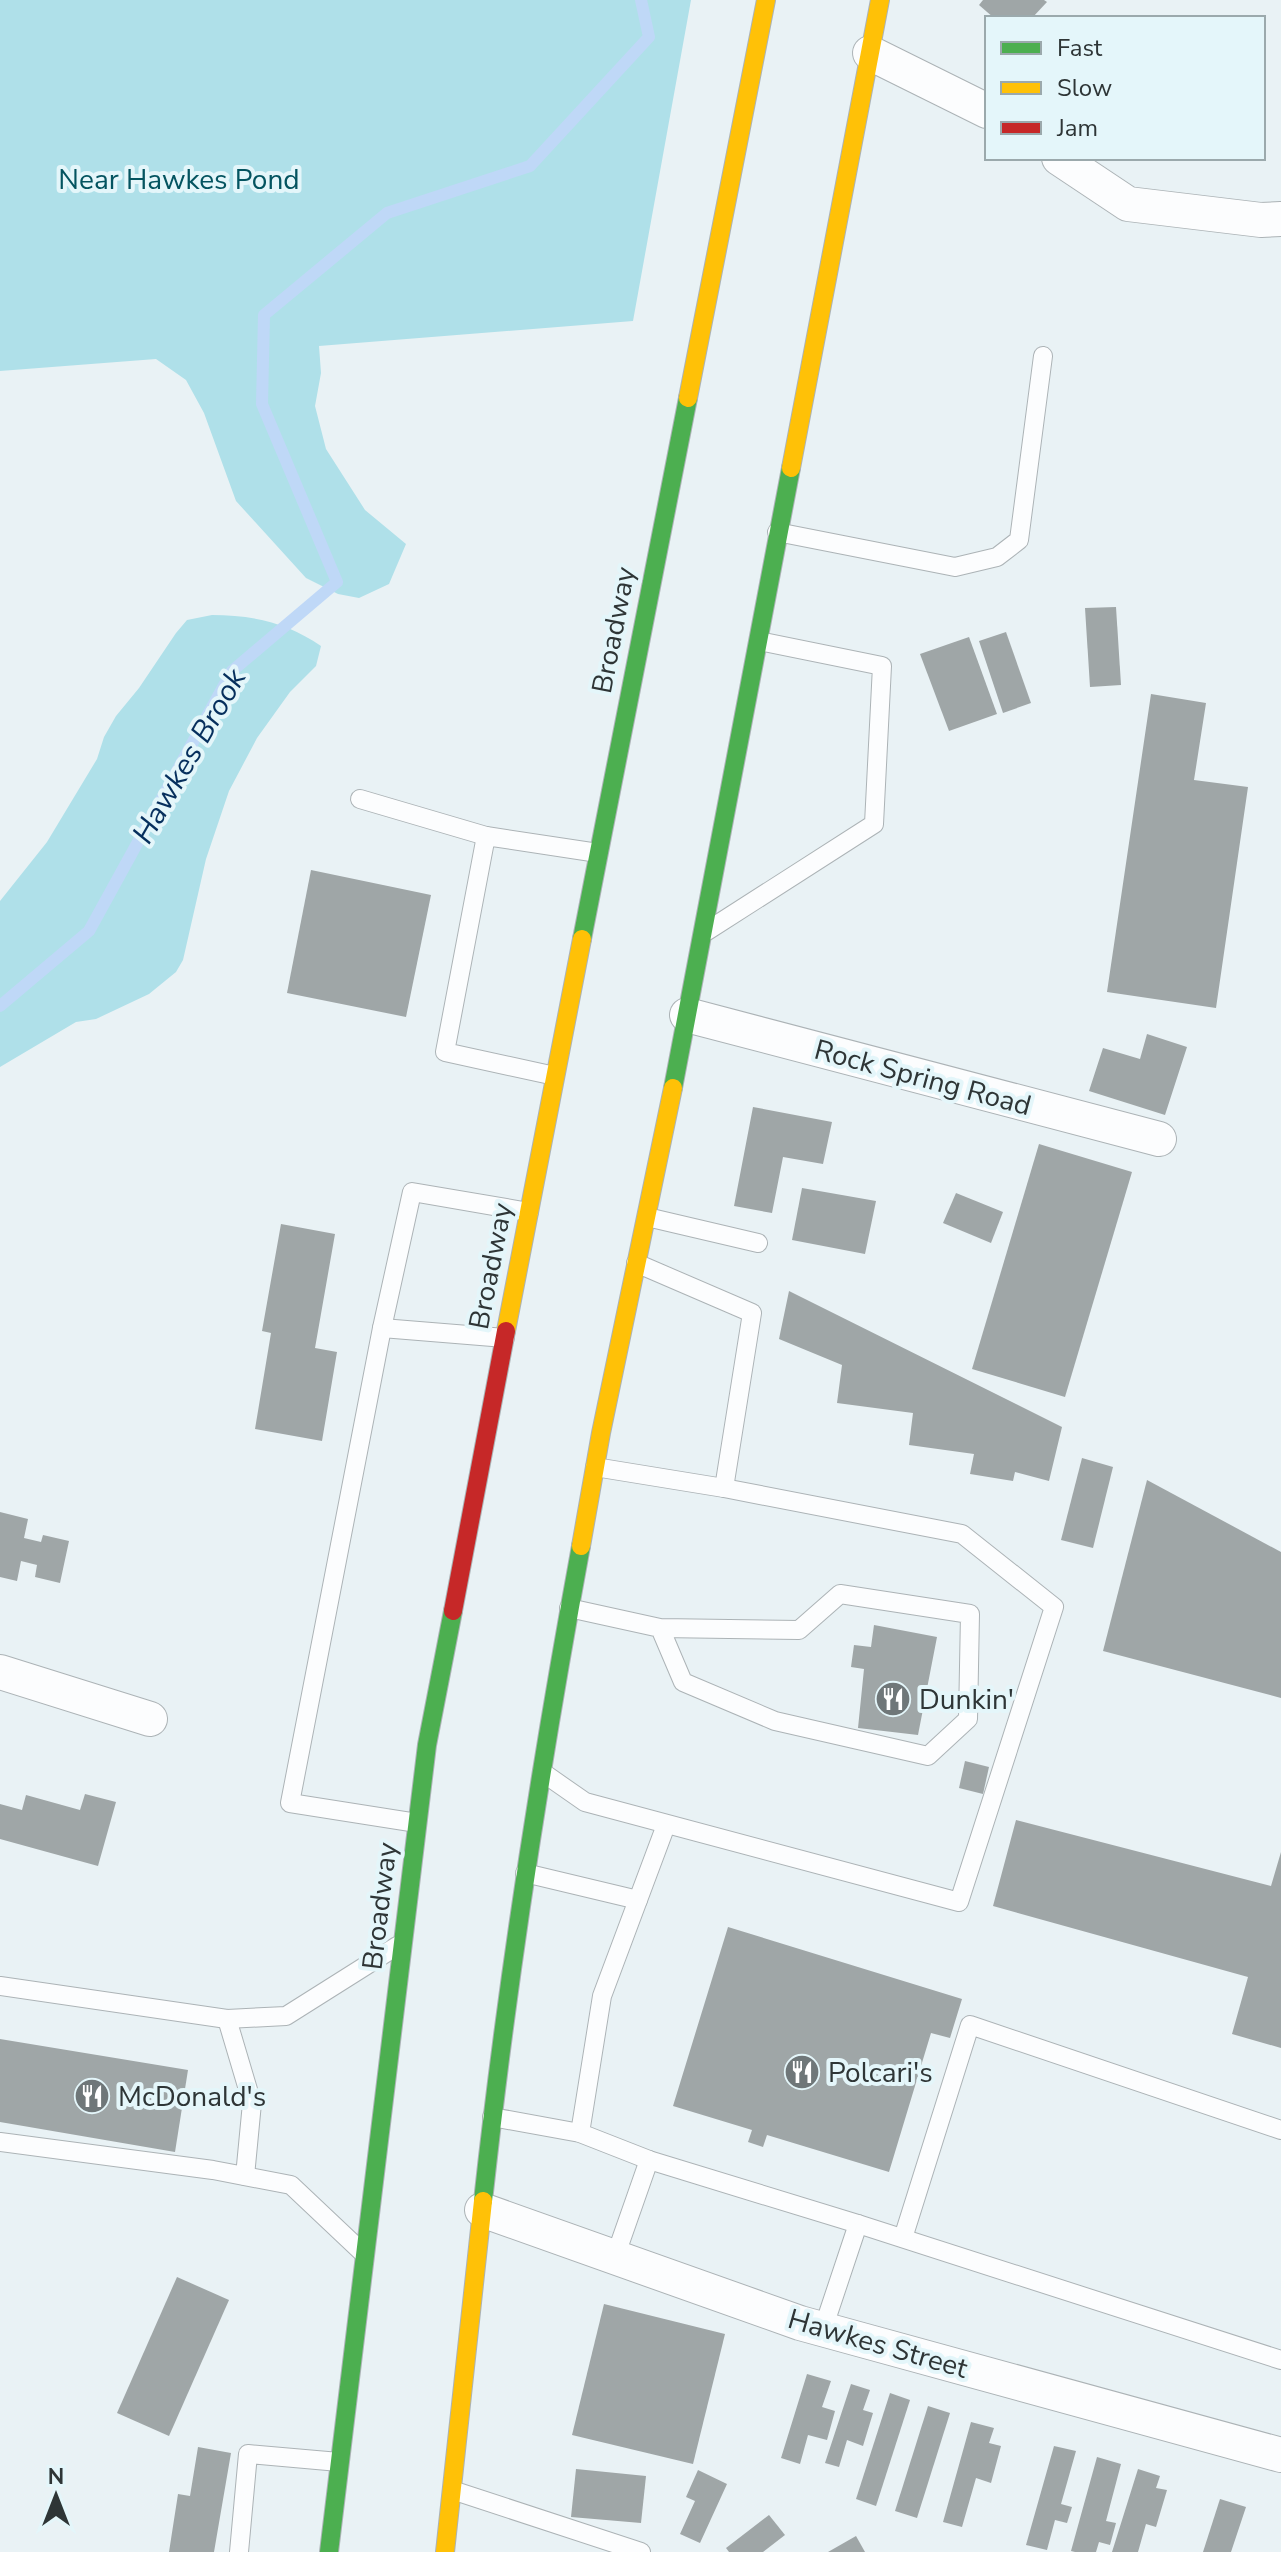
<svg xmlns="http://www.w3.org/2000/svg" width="1281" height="2552" font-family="'Nunito Sans',sans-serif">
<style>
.green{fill:#afe0e9}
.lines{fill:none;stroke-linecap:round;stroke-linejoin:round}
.stream{stroke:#bfd8f7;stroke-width:12}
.building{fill:#9fa6a7}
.lane-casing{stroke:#acb3b6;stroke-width:20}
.street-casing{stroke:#acb3b6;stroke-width:36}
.fast-casing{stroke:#acb3b6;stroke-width:20}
.slow-casing{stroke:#acb3b6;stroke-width:20}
.jam-casing{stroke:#acb3b6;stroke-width:20}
.lane{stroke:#fcfdfe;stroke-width:18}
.street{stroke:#fcfdfe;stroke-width:34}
.fast{stroke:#4caf50;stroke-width:18}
.slow{stroke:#ffc107;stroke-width:18}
.jam{stroke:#c62828;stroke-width:18}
.labels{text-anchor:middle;stroke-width:8;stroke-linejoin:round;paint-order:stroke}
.park-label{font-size:28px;fill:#045460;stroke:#e4f6fa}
.street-label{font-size:28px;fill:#2e3536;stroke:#e4f6fa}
.poi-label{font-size:28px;fill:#2e3536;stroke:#e4f6fa;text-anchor:start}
.water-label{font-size:30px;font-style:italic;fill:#062f5d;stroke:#e4f6fa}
</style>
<rect width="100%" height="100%" fill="#e9f2f5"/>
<!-- green -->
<g class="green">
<polygon points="0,0 691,0 633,321 319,346 321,373 315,406 326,449 365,510 406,544 389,584 359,598 338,594 306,578 236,501 204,413 186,380 156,359 0,371"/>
<path d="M212 615C253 615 288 623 321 646L316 666 290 692 257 738 229 791 206 859 183 960 176 972 149 994 96 1019 76 1022 0 1067V901L47 842 97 759 104 737 116 716 139 688 176 633 187 620Z"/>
</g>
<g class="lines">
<!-- stream -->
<polyline class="stream" points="0,1006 89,931 232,671 337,582 262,404 264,315 387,213 530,166 649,37 641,0"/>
</g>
<!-- building -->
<g class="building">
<polygon points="983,0 1044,0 1047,2 1032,18 994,18 979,5"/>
<polygon points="1116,607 1121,685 1090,687 1085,608"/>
<polygon points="1006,632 1031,703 1003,713 979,641"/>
<polygon points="969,637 997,714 949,731 920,654"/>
<polygon points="1151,694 1206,703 1194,780 1248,787 1216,1008 1107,992"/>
<polygon points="311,870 431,895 406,1017 287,993"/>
<polygon points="1147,1034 1187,1047 1165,1115 1089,1091 1103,1048 1140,1059"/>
<polygon points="753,1107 832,1122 823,1164 783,1157 772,1213 734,1206"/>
<polygon points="1039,1144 1132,1172 1065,1397 972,1369"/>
<polygon points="802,1188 876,1201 865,1254 792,1240"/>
<polygon points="956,1193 1003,1212 991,1243 943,1223"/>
<polygon points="281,1224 335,1234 315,1348 337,1352 322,1441 255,1429 271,1333 262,1331"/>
<polygon points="789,1291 1062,1427 1049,1481 1015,1472 1013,1481 970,1474 974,1454 909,1445 913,1413 837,1403 842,1365 779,1339"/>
<polygon points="1082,1458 1113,1467 1093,1548 1061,1540"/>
<polygon points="1147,1480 1281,1552 1281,1698 1103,1651"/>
<polygon points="0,1512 28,1519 24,1538 41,1542 43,1535 69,1541 60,1583 35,1577 37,1565 21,1561 17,1581 0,1577"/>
<polygon points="874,1625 937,1637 918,1735 858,1728 864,1669 851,1667 854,1645 871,1647"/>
<polygon points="965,1761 989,1767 983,1794 959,1788"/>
<polygon points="85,1794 116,1802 98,1866 0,1839 0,1804 22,1810 26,1795 80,1810"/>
<polygon points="1016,1820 1271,1886 1281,1852 1281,2048 1232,2034 1248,1977 993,1906"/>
<polygon points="728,1927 962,1999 950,2038 931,2033 889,2172 767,2135 763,2147 748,2142 752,2130 673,2106"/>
<polygon points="0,2039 188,2070 175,2152 0,2122"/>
<polygon points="177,2277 229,2300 169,2436 117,2413"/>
<polygon points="604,2304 725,2334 693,2464 572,2435"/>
<polygon points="807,2374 831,2381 822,2407 835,2411 827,2440 808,2435 800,2464 781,2458"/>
<polygon points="851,2384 870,2390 863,2410 873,2413 863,2446 847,2440 839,2467 825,2463"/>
<polygon points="890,2393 910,2400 876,2506 856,2499"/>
<polygon points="928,2406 950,2413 917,2518 895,2511"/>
<polygon points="971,2422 994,2428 989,2443 1001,2446 991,2483 976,2478 962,2527 943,2522"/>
<polygon points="1054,2446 1076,2451 1061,2504 1072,2507 1067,2523 1055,2520 1047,2550 1026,2545"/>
<polygon points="198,2447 231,2453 214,2552 169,2552 178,2494 190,2496"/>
<polygon points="1097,2457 1121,2464 1106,2521 1116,2523 1110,2545 1099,2542 1096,2552 1075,2552 1071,2551"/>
<polygon points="576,2469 646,2476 641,2523 571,2517"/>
<polygon points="1138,2469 1160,2476 1156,2488 1167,2490 1156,2527 1146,2524 1138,2552 1112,2552"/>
<polygon points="698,2470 727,2484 700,2543 680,2534 695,2501 686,2497"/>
<polygon points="1220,2499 1246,2507 1231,2552 1203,2552"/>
<polygon points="769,2515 785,2535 763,2552 729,2552 726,2548"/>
<polygon points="856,2536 865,2552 828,2552"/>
</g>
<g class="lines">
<defs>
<g id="lane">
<polyline points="777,532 955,567 997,557 1019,540 1043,356"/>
<polyline points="360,799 486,836"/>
<polyline points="707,931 874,824 882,666 759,641"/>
<polyline points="555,1076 445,1052 486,836 598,853"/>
<polyline points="647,1217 758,1243"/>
<polyline points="636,1263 752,1313 724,1488"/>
<polyline points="382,1328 412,1192 529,1212"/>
<polyline points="569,1608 660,1628 799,1630 840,1594 970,1614 968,1719 928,1756 775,1721 683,1682 660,1628"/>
<polyline points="542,1772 585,1802 959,1902 1054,1607 962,1534 724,1488 595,1467"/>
<polyline points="417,1823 290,1803 382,1328 505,1338"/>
<polyline points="525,1873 638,1900"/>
<polyline points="0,1986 227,2019 286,2016 397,1946"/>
<polyline points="227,2019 252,2103 245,2176"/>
<polyline points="492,2117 580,2133 649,2160 858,2224 1281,2360"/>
<polyline points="580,2133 602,1996 666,1825"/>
<polyline points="0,2142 213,2170 291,2185 363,2253"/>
<polyline points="903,2238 970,2025 1281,2130"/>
<polyline points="615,2257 649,2160"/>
<polyline points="823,2329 858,2224"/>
<polyline points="452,2490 641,2552"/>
<polyline points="239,2552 248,2454 339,2462"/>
</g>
<g id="street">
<polyline points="870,53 987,111"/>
<polyline points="1059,158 1128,204 1261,220 1281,219"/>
<polyline points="687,1015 1159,1139"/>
<polyline points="0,1672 150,1719"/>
<polyline points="482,2210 800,2323 1281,2455"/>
</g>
<g id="fast">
<polyline points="582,939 688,398"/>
<polyline points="673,1088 791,468"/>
<path d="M483 2201C507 1981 541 1763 581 1546"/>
<polyline points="329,2552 427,1745 453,1611"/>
</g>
<g id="slow">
<polyline points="688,398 766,0"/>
<polyline points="791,468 880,0"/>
<polyline points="506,1331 582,939"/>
<polyline points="581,1546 601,1433 673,1088"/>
<polyline points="445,2552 483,2201"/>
</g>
<polyline id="jam" points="453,1611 506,1331"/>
</defs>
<!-- lane casing -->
<use href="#lane" class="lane-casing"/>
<!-- street casing -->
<use href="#street" class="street-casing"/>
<!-- fast casing -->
<use href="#fast" class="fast-casing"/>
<!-- slow casing -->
<use href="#slow" class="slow-casing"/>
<!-- jam casing -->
<use href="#jam" class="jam-casing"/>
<!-- lane -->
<use href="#lane" class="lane"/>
<!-- street -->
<use href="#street" class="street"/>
<!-- fast -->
<use href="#fast" class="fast"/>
<!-- slow -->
<use href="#slow" class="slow"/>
<!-- jam -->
<use href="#jam" class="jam"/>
</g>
<!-- icons -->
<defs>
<symbol id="restaurant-disc" viewBox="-11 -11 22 22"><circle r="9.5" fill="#6f7779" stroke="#e4f6fa"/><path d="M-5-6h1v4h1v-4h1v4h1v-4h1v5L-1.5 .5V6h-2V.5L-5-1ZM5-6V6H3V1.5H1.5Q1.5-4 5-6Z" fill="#fff"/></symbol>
</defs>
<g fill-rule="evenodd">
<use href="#restaurant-disc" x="873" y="1679" width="40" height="40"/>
<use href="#restaurant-disc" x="782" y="2052" width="40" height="40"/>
<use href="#restaurant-disc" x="72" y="2076" width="40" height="40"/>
</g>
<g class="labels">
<!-- park labels -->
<g class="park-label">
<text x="179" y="189">Near Hawkes Pond</text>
</g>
<!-- street labels -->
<g class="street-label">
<text transform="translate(613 630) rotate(-79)" y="10">Broadway</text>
<text transform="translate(923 1077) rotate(15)" y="10">Rock Spring Road</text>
<text transform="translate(490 1266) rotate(-79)" y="10">Broadway</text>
<text transform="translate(379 1906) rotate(-83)" y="10">Broadway</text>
<text transform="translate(878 2343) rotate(16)" y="10">Hawkes Street</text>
</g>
<!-- poi labels -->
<g class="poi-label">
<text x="919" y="1709">Dunkin'</text>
<text x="828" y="2082">Polcari's</text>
<text x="118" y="2106">McDonald's</text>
</g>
<!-- water labels -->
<g class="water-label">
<text transform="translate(189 756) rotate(-60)" y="10">Hawkes Brook</text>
</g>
</g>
<!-- legend -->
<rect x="985" y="16" width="280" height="144" fill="#e4f6fa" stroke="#9ba9ac" stroke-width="2"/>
<rect x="1001" y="42" width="40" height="12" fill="#4caf50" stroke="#9ba9ac" stroke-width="2"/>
<text x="1057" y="56" font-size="24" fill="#2e3536">Fast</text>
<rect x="1001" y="82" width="40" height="12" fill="#ffc107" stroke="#9ba9ac" stroke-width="2"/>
<text x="1057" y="96" font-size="24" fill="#2e3536">Slow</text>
<rect x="1001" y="122" width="40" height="12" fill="#c62828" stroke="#9ba9ac" stroke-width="2"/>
<text x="1057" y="136" font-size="24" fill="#2e3536">Jam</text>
<!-- north arrow -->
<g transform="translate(56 2496)" stroke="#e4f6fa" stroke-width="6" paint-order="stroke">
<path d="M0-6L14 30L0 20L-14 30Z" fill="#2e3536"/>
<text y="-12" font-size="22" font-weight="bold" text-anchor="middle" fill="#2e3536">N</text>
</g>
</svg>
